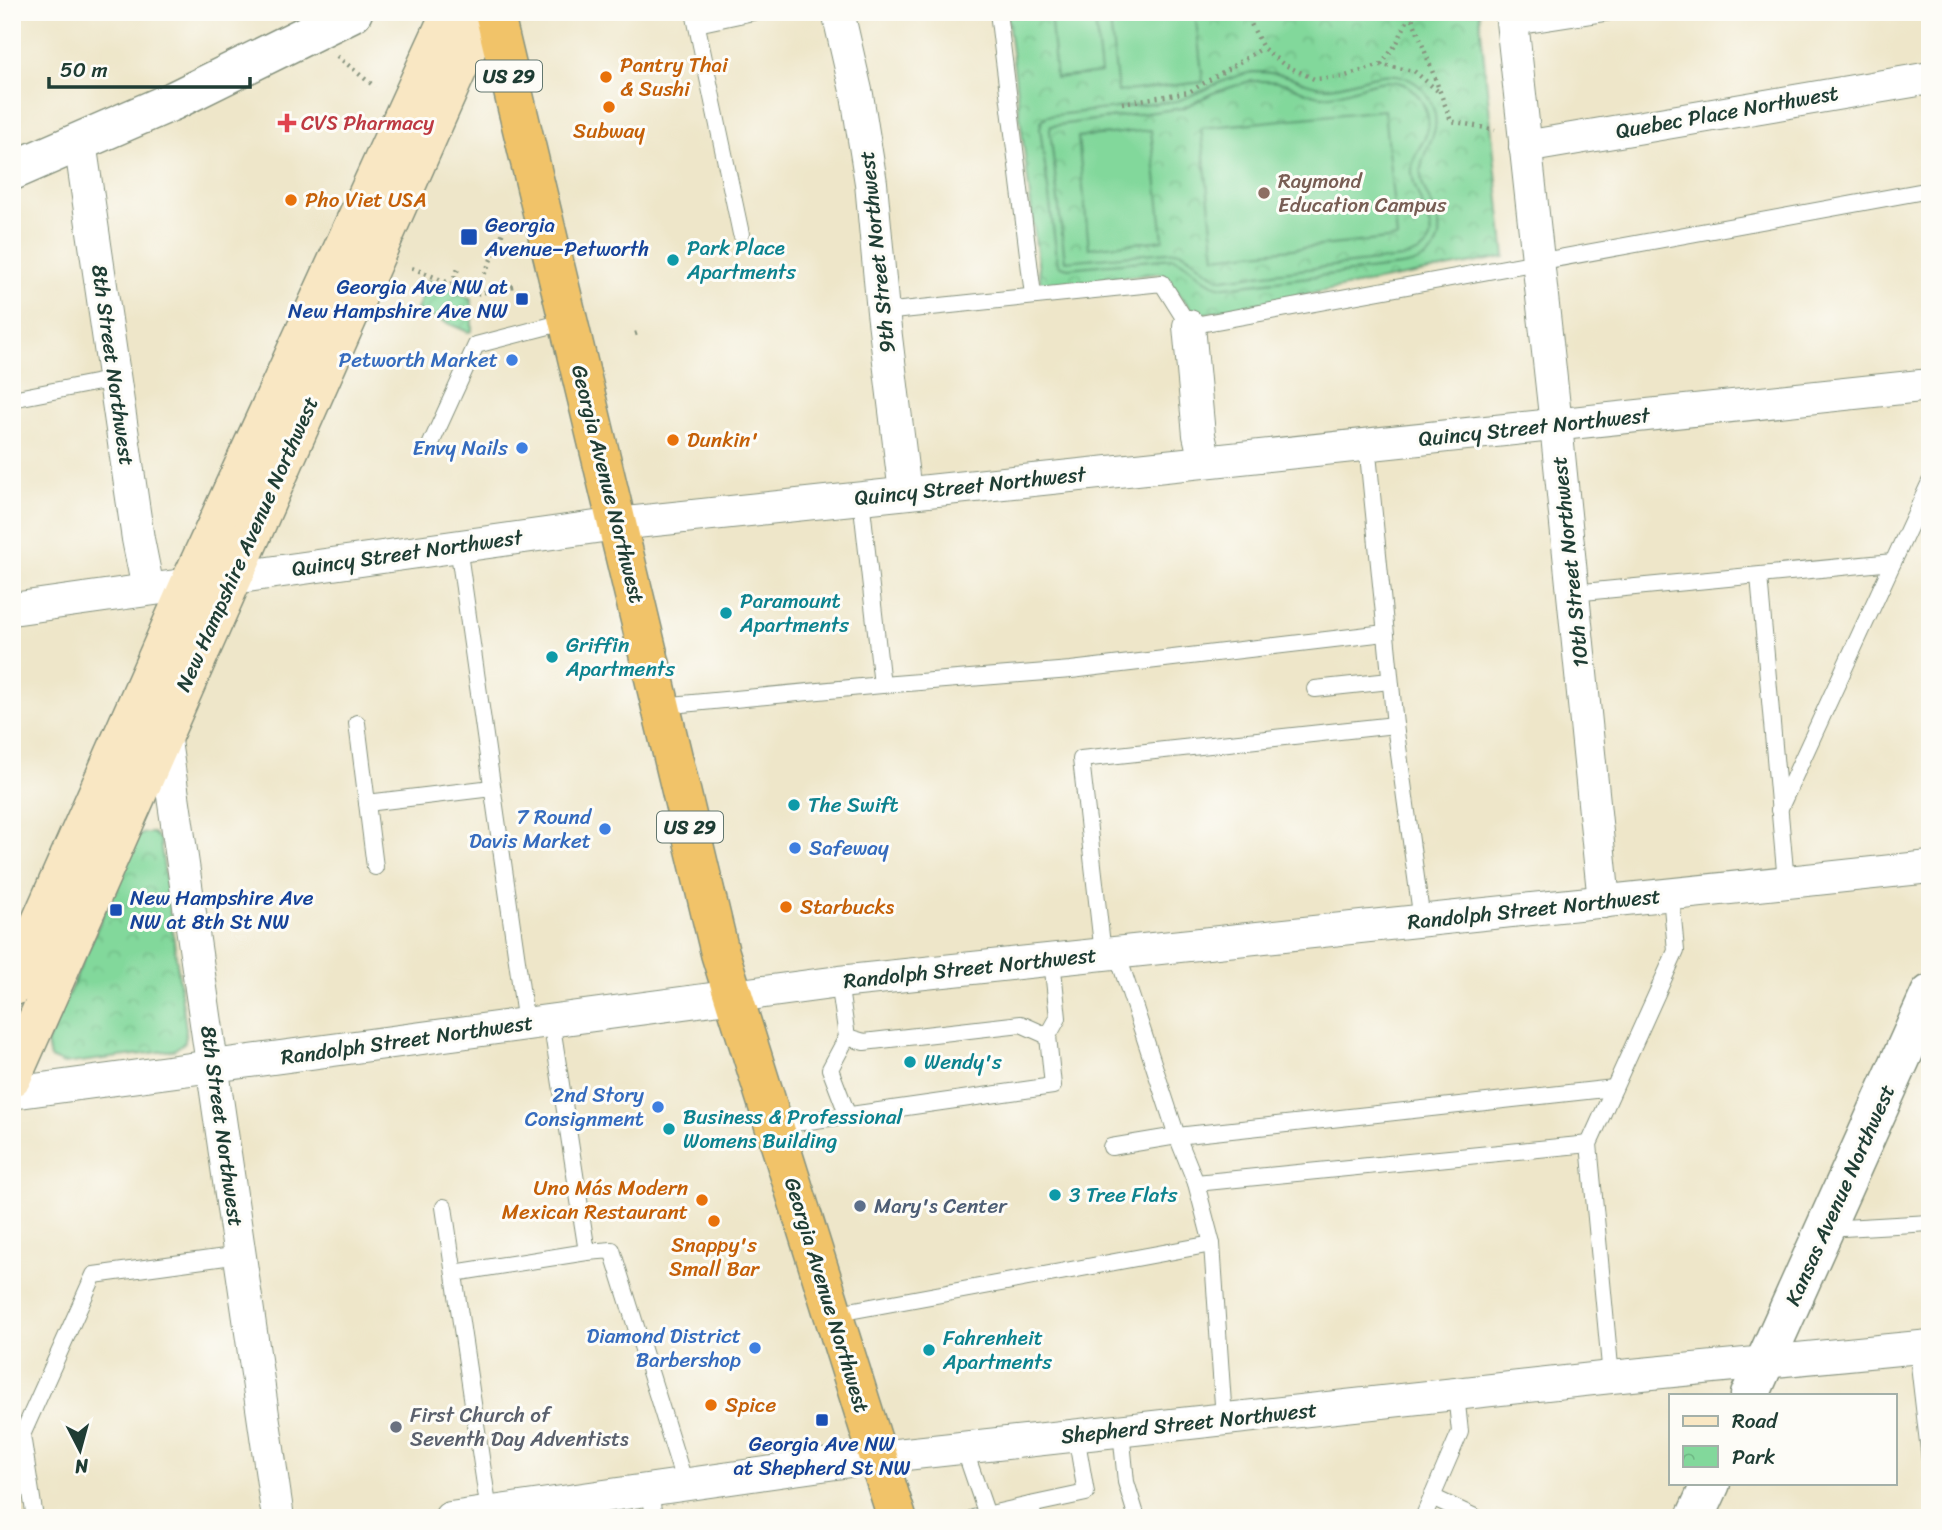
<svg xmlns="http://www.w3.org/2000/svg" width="1942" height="1530" font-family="Sriracha,sans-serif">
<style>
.park{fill:url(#park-crowns);stroke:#508a68;stroke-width:2}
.garden{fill:url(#garden-furrows);stroke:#508a68;stroke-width:2}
.pitch{fill:#82d89b;stroke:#508a68;stroke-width:2;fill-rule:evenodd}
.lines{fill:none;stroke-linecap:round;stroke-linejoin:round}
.service-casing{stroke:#86927e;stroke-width:18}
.minor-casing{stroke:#86927e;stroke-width:34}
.tertiary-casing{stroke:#86927e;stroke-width:41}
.secondary-casing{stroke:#86927e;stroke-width:41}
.trunk-casing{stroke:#86927e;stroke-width:41}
.path{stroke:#86927e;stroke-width:4.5;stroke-dasharray:2 5;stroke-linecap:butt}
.service{stroke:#fff;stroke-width:16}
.minor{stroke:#fff;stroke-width:32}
.tertiary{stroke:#fff;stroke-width:38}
.secondary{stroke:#f9e7c3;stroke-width:38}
.trunk{stroke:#f1c369;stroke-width:38}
.food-dot{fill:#e8710a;stroke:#fdfcf7;stroke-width:2.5}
.health-dot{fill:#e0444e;stroke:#fdfcf7;stroke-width:2.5}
.education-dot{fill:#8d6e63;stroke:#fdfcf7;stroke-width:2.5}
.transit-dot{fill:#1a4fb4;stroke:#fdfcf7;stroke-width:2.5}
.culture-dot{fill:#0f9aa8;stroke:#fdfcf7;stroke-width:2.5}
.shop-dot{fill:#3f7fe0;stroke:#fdfcf7;stroke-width:2.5}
.service-dot{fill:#5c6f8a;stroke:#fdfcf7;stroke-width:2.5}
.worship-dot{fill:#6b7280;stroke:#fdfcf7;stroke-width:2.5}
.labels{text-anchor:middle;stroke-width:6;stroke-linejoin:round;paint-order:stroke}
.shield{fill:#fdfcf7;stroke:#62766e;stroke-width:2}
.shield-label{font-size:19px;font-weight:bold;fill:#1f3d34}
.food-label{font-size:21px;fill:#c56008;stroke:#fdfcf7;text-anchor:start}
.street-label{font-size:21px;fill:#1f3d34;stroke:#fdfcf7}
.health-label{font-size:21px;fill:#be3a42;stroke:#fdfcf7;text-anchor:start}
.education-label{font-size:21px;fill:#785e54;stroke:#fdfcf7;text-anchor:start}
.transit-label{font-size:21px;fill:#164399;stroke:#fdfcf7;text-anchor:start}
.culture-label{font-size:21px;fill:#0d838f;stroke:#fdfcf7;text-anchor:start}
.shop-label{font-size:21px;fill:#366cbe;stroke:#fdfcf7;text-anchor:end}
.service-label{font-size:21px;fill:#4e5e75;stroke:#fdfcf7;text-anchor:start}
.worship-label{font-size:21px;fill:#5b616d;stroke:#fdfcf7;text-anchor:start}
</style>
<defs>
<pattern id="park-crowns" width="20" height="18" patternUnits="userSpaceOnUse" patternTransform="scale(1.75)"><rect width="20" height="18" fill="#82d89b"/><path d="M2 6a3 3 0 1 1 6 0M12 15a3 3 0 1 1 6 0" fill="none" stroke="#70ba86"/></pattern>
<pattern id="garden-furrows" width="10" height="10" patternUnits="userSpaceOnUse" patternTransform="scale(1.75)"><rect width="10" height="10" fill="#82d89b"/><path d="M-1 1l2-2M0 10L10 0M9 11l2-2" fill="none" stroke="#70ba86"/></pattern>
</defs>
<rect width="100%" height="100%" fill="#fdfcf7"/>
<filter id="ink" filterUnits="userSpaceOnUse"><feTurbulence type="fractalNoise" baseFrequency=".0143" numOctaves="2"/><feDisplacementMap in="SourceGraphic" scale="14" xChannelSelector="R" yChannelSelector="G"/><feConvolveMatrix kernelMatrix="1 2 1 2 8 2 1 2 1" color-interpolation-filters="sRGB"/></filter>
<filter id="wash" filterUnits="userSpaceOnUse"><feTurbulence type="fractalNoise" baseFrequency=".00686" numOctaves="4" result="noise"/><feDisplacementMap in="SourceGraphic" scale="28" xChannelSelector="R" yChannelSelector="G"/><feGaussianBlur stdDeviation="1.57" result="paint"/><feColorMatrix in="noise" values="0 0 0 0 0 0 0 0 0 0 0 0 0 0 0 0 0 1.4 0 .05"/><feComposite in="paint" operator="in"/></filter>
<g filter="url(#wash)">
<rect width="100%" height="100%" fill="#eee6c9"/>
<!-- park -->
<g class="park">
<polygon points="1007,12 1479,12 1505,257 1197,315 1161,273 1041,286"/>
<polygon points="144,833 153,833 160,840 186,1029 185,1042 174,1050 64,1064 50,1058 47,1043 137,837"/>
</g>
<!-- garden -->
<polygon class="garden" points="428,280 472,300 472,331 468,332 417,310"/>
<!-- pitch -->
<g class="pitch">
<polygon points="1050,12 1094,12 1101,73 1056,78"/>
<polygon points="1109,12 1195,12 1203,82 1118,92"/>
<path d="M1253 72C1266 72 1277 73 1290 77 1302 81 1312 87 1325 87 1356 87 1388 61 1417 84 1424 89 1429 97 1432 105 1444 135 1422 145 1421 171 1420 188 1431 200 1436 215 1447 245 1429 262 1401 266L1225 287C1203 286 1194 264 1173 258L1068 268 1058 265 1040 128 1042 120 1047 116 1177 101C1204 92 1225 77 1253 72ZM1250 81C1262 81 1275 80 1287 84 1299 88 1308 95 1322 96 1350 96 1384 70 1409 87 1416 92 1422 101 1425 108 1438 137 1410 148 1412 173 1415 207 1458 246 1402 258L1222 279C1205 274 1196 257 1179 251L1065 261 1050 130 1051 126 1183 108 1213 93Z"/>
<polygon points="1384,110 1397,238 1215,257 1201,128"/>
<polygon points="1151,130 1163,240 1089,248 1078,137"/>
</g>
</g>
<g filter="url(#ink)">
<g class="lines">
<defs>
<g id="service">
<polyline points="694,12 741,234"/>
<polyline points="998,12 1033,295"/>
<polyline points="697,24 753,12"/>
<polyline points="1513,27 1610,12"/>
<polyline points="883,312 1162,283 1189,326 1930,190"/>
<polyline points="12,399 115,379"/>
<polyline points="1367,444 1395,725 1422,921"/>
<polyline points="428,450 476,345 568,321"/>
<polyline points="861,498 882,685 1071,670 1385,633"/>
<polyline points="458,546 526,1024"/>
<polyline points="1759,576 1786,882"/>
<polyline points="1573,593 1893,562"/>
<polyline points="1315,689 1390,681"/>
<polyline points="661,706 882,685"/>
<polyline points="357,723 367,803 492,788"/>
<polyline points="367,803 375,867"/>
<polyline points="1779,810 1930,482"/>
<polyline points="1103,954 1081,759 1395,725"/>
<polyline points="839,982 847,1037 830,1069 848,1116"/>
<polyline points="551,1020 587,1252 612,1250 685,1484"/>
<polyline points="847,1037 864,1042 1021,1024 1048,1036"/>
<polyline points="774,1126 1053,1086 1048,1036 1058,1018 1052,960"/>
<polyline points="1111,1147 1177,1136 1614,1088"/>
<polyline points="1196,1183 1589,1144"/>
<polyline points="444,1207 489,1512"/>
<polyline points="1826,1229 1930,1223"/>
<polyline points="1212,1244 1224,1419"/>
<polyline points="454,1273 587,1252"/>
<polyline points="833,1314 1212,1244 1196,1183 1177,1136 1117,953"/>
<polyline points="1917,1347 1930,1460"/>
<polyline points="1611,1377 1589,1144 1676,951 1671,895"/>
<polyline points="1121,1431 1126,1482 1137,1518"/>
<polyline points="964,1448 987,1515"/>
<polyline points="650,1489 654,1518"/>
<polyline points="1432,1497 1477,1518"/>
<polyline points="35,1518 22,1435 94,1275 240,1255"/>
<polyline points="973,1518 1030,1505"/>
<polyline points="1034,1518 1030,1505 1086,1493 1076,1435"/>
<polyline points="1423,1518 1460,1432 1456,1394"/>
</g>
<g id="minor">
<polyline points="838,12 857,95 871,183 883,312 905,493"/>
<polyline points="1511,12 1556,425 1604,902"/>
<polyline points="80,142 138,539 148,589"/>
<polyline points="1525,147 1930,78"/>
<polyline points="1189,326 1199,435 1205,461"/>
<polyline points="12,609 617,524 1930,385"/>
<polyline points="164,734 278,1518"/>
<polyline points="12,1093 839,982 1930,867"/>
<polyline points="450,1518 878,1457 1611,1377 1930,1346"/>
</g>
<g id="tertiary">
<polyline points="12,171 173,101 353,12"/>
<polyline points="1750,1395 1930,994"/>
<polyline points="1695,1518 1711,1483"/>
</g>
<g id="secondary">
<polyline points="12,987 190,583 451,12"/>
<polyline points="12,1077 483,12"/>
</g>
<polyline id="trunk" points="494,12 720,953 897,1518"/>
</defs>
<!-- service casing -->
<use href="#service" class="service-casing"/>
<!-- minor casing -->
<use href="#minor" class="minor-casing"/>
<!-- tertiary casing -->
<use href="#tertiary" class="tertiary-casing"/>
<!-- secondary casing -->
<use href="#secondary" class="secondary-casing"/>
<!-- trunk casing -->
<use href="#trunk" class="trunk-casing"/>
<!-- path -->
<g class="path">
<polyline points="1245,12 1263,48 1283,64 1314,79 1342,77 1381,65 1414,71 1439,92"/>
<polyline points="1410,12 1451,121 1495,130"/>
<polyline points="337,56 375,87"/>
<polyline points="1381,65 1397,43 1409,17"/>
<polyline points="1122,103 1189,92 1263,48"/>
<polyline points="412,268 476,294 518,285"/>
<polyline points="451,284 458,269"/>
<polyline points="476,293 504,230"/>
<polyline points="635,334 638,333"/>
</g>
<!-- service -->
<use href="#service" class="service"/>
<!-- minor -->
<use href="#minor" class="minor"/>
<!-- tertiary -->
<use href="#tertiary" class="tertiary"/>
<!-- secondary -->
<use href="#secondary" class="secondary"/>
<!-- trunk -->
<use href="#trunk" class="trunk"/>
</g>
</g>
<!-- markers -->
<g class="food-dot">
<circle cx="606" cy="77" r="7"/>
<circle cx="609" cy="107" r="7"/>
<circle cx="291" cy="200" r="7"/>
<circle cx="673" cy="440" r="7"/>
<circle cx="786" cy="907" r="7"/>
<circle cx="702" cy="1200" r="7"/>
<circle cx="714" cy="1221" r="7"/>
<circle cx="711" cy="1405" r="7"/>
</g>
<path class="health-dot" d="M283.5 112.5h7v7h7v7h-7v7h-7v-7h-7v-7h7z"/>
<circle class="education-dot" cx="1264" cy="193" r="7"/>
<g class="transit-dot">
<rect x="460" y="228" width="18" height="18" rx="3.5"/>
<rect x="515" y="292" width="14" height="14" rx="3.5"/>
<rect x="109" y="903" width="14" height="14" rx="3.5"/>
<rect x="815" y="1413" width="14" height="14" rx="3.5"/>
</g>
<g class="culture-dot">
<circle cx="673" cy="260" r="7"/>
<circle cx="726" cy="613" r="7"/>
<circle cx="552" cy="657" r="7"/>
<circle cx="794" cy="805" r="7"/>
<circle cx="910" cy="1062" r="7"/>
<circle cx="669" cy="1129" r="7"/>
<circle cx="1055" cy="1195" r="7"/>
<circle cx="929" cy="1350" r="7"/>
</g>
<g class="shop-dot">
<circle cx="512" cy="360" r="7"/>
<circle cx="522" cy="448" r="7"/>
<circle cx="605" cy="829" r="7"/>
<circle cx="795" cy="848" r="7"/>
<circle cx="658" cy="1107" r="7"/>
<circle cx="755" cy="1348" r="7"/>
</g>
<circle class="service-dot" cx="860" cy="1206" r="7"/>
<circle class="worship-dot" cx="396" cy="1427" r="7"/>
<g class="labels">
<!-- shield labels -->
<g class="shield">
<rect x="476" y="60.5" width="66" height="31" rx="5"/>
<rect x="657" y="811.5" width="66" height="31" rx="5"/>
</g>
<g class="shield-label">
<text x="509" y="83">US 29</text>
<text x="690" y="834">US 29</text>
</g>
<!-- food labels -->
<g class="food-label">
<text x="620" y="72">Pantry Thai<tspan x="620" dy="24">&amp; Sushi</tspan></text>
<text x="609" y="138" text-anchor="middle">Subway</text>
<text x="305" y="207">Pho Viet USA</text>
<text x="687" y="447">Dunkin'</text>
<text x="800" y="914">Starbucks</text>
<text x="688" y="1195" text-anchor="end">Uno Más Modern<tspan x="688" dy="24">Mexican Restaurant</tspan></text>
<text x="714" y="1252" text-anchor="middle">Snappy's<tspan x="714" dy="24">Small Bar</tspan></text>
<text x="725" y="1412">Spice</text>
</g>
<!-- street labels -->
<g class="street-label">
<text transform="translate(1727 112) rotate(-10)" y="7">Quebec Place Northwest</text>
<text transform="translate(877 252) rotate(-96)" y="7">9th Street Northwest</text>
<text transform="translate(113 365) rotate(82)" y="7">8th Street Northwest</text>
<text transform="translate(1534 427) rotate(-6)" y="7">Quincy Street Northwest</text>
<text transform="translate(608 484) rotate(76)" y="7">Georgia Avenue Northwest</text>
<text transform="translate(970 486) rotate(-6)" y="7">Quincy Street Northwest</text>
<text transform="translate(247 544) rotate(-66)" y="7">New Hampshire Avenue Northwest</text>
<text transform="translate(407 553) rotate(-8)" y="7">Quincy Street Northwest</text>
<text transform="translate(1570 562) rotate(-96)" y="7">10th Street Northwest</text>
<text transform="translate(1534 909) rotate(-6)" y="7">Randolph Street Northwest</text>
<text transform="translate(970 968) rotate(-6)" y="7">Randolph Street Northwest</text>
<text transform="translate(407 1040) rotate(-8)" y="7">Randolph Street Northwest</text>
<text transform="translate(222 1126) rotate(82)" y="7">8th Street Northwest</text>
<text transform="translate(1840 1195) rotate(-66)" y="7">Kansas Avenue Northwest</text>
<text transform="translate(827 1295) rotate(73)" y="7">Georgia Avenue Northwest</text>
<text transform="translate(1189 1423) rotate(-6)" y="7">Shepherd Street Northwest</text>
</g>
<!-- health labels -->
<g class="health-label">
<text x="301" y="130">CVS Pharmacy</text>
</g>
<!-- education labels -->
<g class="education-label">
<text x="1278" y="188">Raymond<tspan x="1278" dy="24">Education Campus</tspan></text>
</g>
<!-- transit labels -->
<g class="transit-label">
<text x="485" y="232">Georgia<tspan x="485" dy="24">Avenue–Petworth</tspan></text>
<text x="508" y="294" text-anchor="end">Georgia Ave NW at<tspan x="508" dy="24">New Hampshire Ave NW</tspan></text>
<text x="130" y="905">New Hampshire Ave<tspan x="130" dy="24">NW at 8th St NW</tspan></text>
<text x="822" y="1451" text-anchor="middle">Georgia Ave NW<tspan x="822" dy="24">at Shepherd St NW</tspan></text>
</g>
<!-- culture labels -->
<g class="culture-label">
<text x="687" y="255">Park Place<tspan x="687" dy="24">Apartments</tspan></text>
<text x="740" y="608">Paramount<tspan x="740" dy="24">Apartments</tspan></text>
<text x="566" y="652">Griffin<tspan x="566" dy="24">Apartments</tspan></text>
<text x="808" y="812">The Swift</text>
<text x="924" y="1069">Wendy's</text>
<text x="683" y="1124">Business &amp; Professional<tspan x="683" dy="24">Womens Building</tspan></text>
<text x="1069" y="1202">3 Tree Flats</text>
<text x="943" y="1345">Fahrenheit<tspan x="943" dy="24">Apartments</tspan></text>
</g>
<!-- shop labels -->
<g class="shop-label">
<text x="498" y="367">Petworth Market</text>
<text x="508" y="455">Envy Nails</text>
<text x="591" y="824">7 Round<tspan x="591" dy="24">Davis Market</tspan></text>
<text x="809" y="855" text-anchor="start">Safeway</text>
<text x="644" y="1102">2nd Story<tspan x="644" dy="24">Consignment</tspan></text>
<text x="741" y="1343">Diamond District<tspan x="741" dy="24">Barbershop</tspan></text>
</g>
<!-- service labels -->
<g class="service-label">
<text x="874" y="1213">Mary's Center</text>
</g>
<!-- worship labels -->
<g class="worship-label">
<text x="410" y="1422">First Church of<tspan x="410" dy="24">Seventh Day Adventists</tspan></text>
</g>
</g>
<!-- margin -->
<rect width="1942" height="1530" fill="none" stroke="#fdfcf7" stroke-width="42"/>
<!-- legend -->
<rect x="1669" y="1394" width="228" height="91" fill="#fdfcf7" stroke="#a4b0a9" stroke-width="2"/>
<rect x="1683" y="1416" width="35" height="10" fill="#f9e7c3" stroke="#a4b0a9" stroke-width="2"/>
<text x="1732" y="1428" font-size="21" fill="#1f3d34">Road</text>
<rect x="1683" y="1446" width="35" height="21" fill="url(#park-crowns)" stroke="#a4b0a9" stroke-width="2"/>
<text x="1732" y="1464" font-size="21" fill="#1f3d34">Park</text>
<!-- north arrow -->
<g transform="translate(80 1450) rotate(174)" stroke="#fdfcf7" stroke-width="5" paint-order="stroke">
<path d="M0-5L12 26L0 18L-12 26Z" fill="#1f3d34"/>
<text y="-10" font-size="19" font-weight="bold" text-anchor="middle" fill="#1f3d34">N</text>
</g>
<!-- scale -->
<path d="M49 77v10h201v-10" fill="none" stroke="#1f3d34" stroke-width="3.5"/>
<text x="60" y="77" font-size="21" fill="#1f3d34" stroke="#fdfcf7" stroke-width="5" paint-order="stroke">50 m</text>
</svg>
